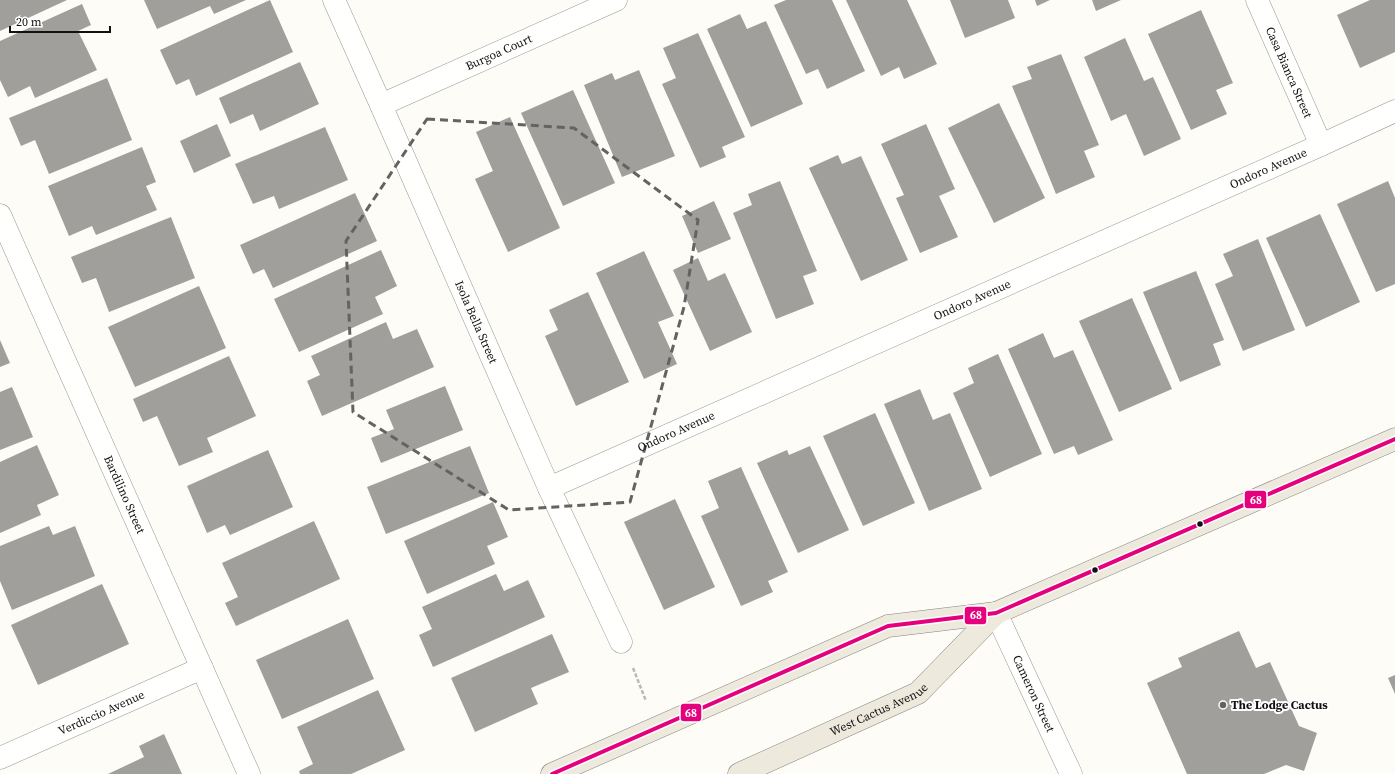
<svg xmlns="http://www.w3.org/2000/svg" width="1395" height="774" font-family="'Source Serif 4',serif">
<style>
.building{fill:#a19f9c}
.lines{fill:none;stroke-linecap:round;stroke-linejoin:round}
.minor-casing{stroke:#979795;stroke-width:23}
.major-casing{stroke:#858482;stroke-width:23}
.path{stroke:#b9b9b8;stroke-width:2.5;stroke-dasharray:4 2;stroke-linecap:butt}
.minor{stroke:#fffffe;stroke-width:22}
.major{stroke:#ede9dc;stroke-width:22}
.bus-1-casing{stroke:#fff;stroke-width:7}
.bus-1{stroke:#e5007d;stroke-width:4}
.marked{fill:none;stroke:#646362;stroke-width:3;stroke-dasharray:8 5;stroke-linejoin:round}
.bus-dot{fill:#111;stroke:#fff;stroke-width:1.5}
.poi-dot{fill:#646362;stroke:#fff;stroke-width:1.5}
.labels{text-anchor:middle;stroke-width:4;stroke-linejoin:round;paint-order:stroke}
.street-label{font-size:12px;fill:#111;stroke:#fff}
.poi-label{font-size:12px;font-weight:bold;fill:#111;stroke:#fff;text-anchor:start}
.line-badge{stroke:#fff;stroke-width:1.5}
.badge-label{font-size:11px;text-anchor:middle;font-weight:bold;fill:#fff}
</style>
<rect width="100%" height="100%" fill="#fdfcf7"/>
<!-- building -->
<g class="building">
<polygon points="0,0 67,0 0,31"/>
<polygon points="144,0 246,0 214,14 210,6 157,29"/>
<polygon points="270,0 293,52 196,96 189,79 176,85 160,50"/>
<polygon points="786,0 832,0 865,71 827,89 818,69 806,74 774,5"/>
<polygon points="846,0 907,0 937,64 904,79 899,67 881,76"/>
<polygon points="950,0 1008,0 1015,18 965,38"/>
<polygon points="1035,0 1050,0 1037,6"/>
<polygon points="1092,0 1121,0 1096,11"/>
<polygon points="1370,0 1395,0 1395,52 1360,68 1337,15"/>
<polygon points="82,4 91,25 78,31 97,70 35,98 30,86 8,97 0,80 0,41"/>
<polygon points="1201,10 1233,83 1216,90 1227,114 1191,130 1148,34"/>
<polygon points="740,14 747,29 766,21 803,104 751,127 707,29"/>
<polygon points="698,33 745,137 722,147 726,157 700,168 662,84 676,78 663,48"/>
<polygon points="1125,38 1144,81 1153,77 1181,139 1144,156 1126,114 1111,121 1084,57"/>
<polygon points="1061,54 1099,145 1084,151 1095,177 1056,194 1012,86 1032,79 1027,67"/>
<polygon points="300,62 319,104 260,131 253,114 230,124 219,98"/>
<polygon points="639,70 675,156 622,177 584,85 612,73 615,80"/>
<polygon points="107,78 132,140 49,174 35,140 21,146 9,118"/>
<polygon points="573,90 615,183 563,206 521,113"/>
<polygon points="999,103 1045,198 994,223 948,128"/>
<polygon points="510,117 560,228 508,252 475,179 493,171 476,132"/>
<polygon points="217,124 231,156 194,173 180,141"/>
<polygon points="926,124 955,189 939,196 958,237 920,253 896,198 904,195 881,144"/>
<polygon points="325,127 348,180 279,209 274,196 253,204 235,164"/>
<polygon points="142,147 156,182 146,186 157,210 96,235 92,226 69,236 48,186"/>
<polygon points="838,155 842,164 861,156 908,260 861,281 809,168"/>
<polygon points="780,181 817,271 803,276 814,304 776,319 733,213 752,205 748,194"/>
<polygon points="1388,181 1395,198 1395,284 1376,292 1337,204"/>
<polygon points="355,193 377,241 273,288 264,269 253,274 240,245"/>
<polygon points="714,201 731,239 698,253 682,216"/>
<polygon points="1320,214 1360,302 1306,327 1266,238"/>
<polygon points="171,217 195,278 109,312 96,278 82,283 71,257"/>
<polygon points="1258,239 1295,330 1243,351 1215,284 1233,276 1223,254"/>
<polygon points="381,250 397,286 375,297 383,314 299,352 274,299"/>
<polygon points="644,251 674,316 658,322 677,364 644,379 596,273"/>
<polygon points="698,258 708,281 725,273 752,332 710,351 673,270"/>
<polygon points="1196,271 1224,340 1213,344 1221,365 1180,382 1143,292"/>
<polygon points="199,286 226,348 135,387 108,327"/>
<polygon points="588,292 629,382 576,406 545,336 558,330 549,310"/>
<polygon points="1132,298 1172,389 1119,412 1079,321"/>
<polygon points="386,322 393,339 417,329 434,367 322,416 307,381 320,375 311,356"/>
<polygon points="1043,333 1054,358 1073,350 1113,440 1078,455 1074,446 1054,454 1008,349"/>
<polygon points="0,340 10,363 0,367"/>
<polygon points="998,354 1042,454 990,477 953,393 974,383 968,368"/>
<polygon points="229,356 256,416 207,438 213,452 179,466 157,416 143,422 133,399"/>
<polygon points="445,386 463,430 381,463 371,438 394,429 386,410"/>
<polygon points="12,387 33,437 0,450 0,392"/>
<polygon points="920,389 933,420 950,413 982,489 929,511 884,404"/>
<polygon points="875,413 915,503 863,526 823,436"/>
<polygon points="37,445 59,495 37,505 41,515 0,533 0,462"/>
<polygon points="470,446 489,493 386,534 367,487"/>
<polygon points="810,446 849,530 798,553 757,463 787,450 789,455"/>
<polygon points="268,450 293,507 230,535 225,525 207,533 187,486"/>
<polygon points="741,467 788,572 768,581 773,592 741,606 701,516 719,508 708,481"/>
<polygon points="675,499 715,587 664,610 624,522"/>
<polygon points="493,502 508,537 487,546 495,564 427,594 404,541"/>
<polygon points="314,521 340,579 236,626 225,603 238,597 222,563"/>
<polygon points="49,526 53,535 75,526 95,576 12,610 0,581 0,546"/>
<polygon points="496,574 504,591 528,580 545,617 433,667 419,635 432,629 422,607"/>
<polygon points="102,584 129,644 38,685 11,625"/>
<polygon points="348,619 374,679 282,719 256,660"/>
<polygon points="1239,631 1256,668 1270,662 1299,726 1317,733 1304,771 1286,765 1264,774 1187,774 1147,683 1182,667 1178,658"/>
<polygon points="552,634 569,672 531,688 538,704 475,732 451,678"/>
<polygon points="1395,675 1395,694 1388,678"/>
<polygon points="378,690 405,750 351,774 300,774 299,771 313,764 297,727"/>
<polygon points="164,734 182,774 108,774 144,757 139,746"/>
</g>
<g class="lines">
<defs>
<g id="minor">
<path id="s1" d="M334 0 381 105 549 488 621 642"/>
<path id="s2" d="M1257 0 1321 145"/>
<path id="s3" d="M381 105 616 0"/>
<path id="s4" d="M0 215 249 774"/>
<path id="s5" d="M549 488 1321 145 1395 111"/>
<path id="s6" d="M996 613 1071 774"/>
<path id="s7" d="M0 758 202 668"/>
</g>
<g id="major">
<polyline points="552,774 888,626 996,613 1395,439"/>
<path id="s8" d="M739 774 918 693 996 613"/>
</g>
</defs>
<!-- minor casing -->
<use href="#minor" class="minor-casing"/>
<!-- major casing -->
<use href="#major" class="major-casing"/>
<!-- path -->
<polyline class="path" points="633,668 646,701"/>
<!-- minor -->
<use href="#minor" class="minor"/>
<!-- major -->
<use href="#major" class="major"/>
<defs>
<polyline id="bus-1" points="552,774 888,626 996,613 1395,439"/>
</defs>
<!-- bus-1 casing -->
<use href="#bus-1" class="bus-1-casing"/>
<!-- bus-1 -->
<use href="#bus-1" class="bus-1"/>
</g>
<!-- marked area -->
<path class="marked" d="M427 119 574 128 698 220 684 307 630 502 509 510 353 412 346 241Z"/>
<!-- markers -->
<g class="bus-dot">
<circle cx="1200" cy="524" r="3.5"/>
<circle cx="1095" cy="570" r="3.5"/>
</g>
<circle class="poi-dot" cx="1223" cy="705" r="4"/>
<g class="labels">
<!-- street labels -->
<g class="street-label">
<text dy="4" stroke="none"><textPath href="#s3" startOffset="129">Burgoa Court</textPath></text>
<text dy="4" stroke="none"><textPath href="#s2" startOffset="79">Casa Bianca Street</textPath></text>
<text dy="4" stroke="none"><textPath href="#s5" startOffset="787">Ondoro Avenue</textPath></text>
<text dy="4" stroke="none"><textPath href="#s5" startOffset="463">Ondoro Avenue</textPath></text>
<text dy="4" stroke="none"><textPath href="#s1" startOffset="352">Isola Bella Street</textPath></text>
<text dy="4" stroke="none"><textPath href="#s5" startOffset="139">Ondoro Avenue</textPath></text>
<text dy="4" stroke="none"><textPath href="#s4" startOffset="306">Bardilino Street</textPath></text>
<text dy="4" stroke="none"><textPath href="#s6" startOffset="89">Cameron Street</textPath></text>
<text dy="4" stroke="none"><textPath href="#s8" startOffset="154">West Cactus Avenue</textPath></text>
<text dy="4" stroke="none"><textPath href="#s7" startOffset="111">Verdiccio Avenue</textPath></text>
</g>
<!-- poi labels -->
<g class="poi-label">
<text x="1231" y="709">The Lodge Cactus</text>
</g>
</g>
<g class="line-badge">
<rect x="1244" y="490" width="23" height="19" rx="4" fill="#e5007d"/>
<rect x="964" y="606" width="23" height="19" rx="4" fill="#e5007d"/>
<rect x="680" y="703" width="22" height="19" rx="4" fill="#e5007d"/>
</g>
<g class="badge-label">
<text x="1256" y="504">68</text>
<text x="976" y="619">68</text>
<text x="691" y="717">68</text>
</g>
<!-- scale -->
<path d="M10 26v6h100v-6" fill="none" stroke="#111111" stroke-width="2"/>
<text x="16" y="26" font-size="12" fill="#111111" stroke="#ffffff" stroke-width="3" paint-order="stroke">20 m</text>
</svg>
